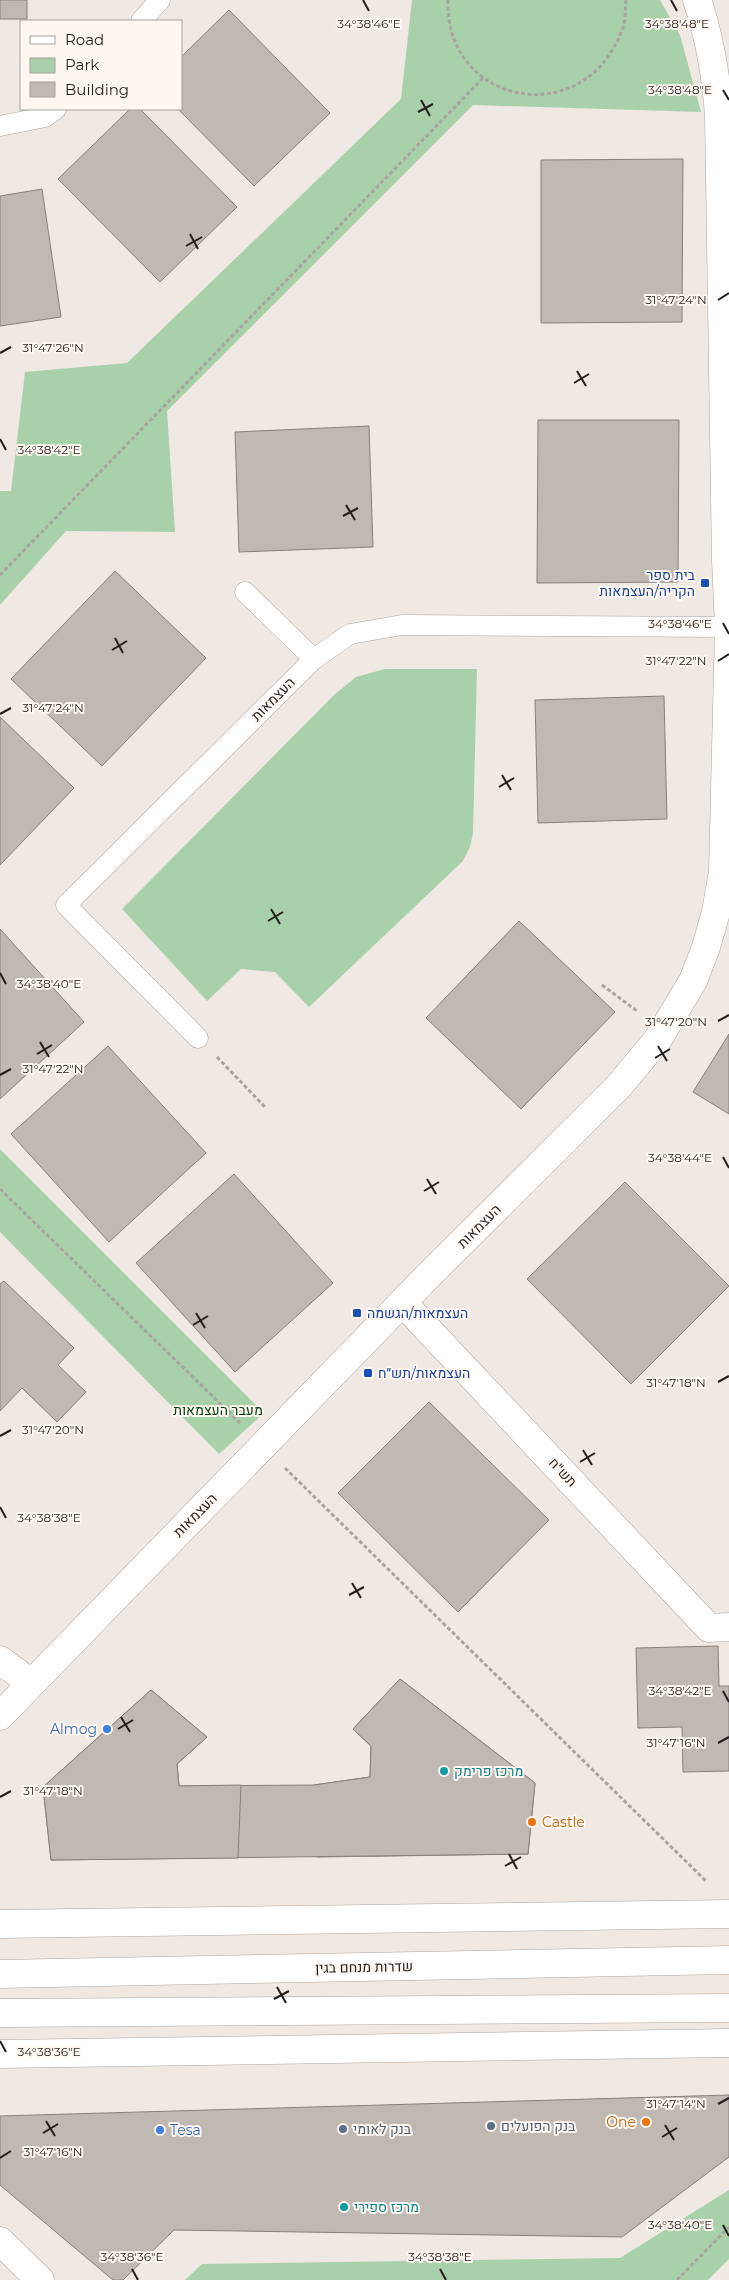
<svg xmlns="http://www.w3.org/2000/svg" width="729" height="2280" font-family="Montserrat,Heebo,sans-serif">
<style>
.green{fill:#a9d1a9}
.building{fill:#bfb8b3;stroke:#867f7a}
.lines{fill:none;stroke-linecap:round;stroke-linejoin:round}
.service-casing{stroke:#aba49f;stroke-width:21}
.minor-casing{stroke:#aba49f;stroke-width:29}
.tertiary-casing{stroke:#aba49f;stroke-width:29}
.secondary-casing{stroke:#aba49f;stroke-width:29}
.path{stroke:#a8a39e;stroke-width:3;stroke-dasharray:4 2.5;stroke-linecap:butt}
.service{stroke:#fff;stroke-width:20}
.minor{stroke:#fff;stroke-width:28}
.tertiary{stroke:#fff;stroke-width:28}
.secondary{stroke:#fff;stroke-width:28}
.ticks{fill:none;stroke:#211e1c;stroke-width:2}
.transit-dot{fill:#1a4fb4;stroke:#fef7f1;stroke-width:2}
.shop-dot{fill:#3f7fe0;stroke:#fef7f1;stroke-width:2}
.culture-dot{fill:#0f9aa8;stroke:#fef7f1;stroke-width:2}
.food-dot{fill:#e8710a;stroke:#fef7f1;stroke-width:2}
.service-dot{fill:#5c6f8a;stroke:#fef7f1;stroke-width:2}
.labels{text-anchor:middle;stroke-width:4;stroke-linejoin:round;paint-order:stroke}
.transit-label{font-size:14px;fill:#164399;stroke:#fef7f1;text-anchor:start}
.street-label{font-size:14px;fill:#211e1c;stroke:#fef7f1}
.park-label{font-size:14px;fill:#00420b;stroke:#fef7f1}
.shop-label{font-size:14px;fill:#366cbe;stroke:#fef7f1;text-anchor:end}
.culture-label{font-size:14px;fill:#0d838f;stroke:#fef7f1;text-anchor:start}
.food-label{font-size:14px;fill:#c56008;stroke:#fef7f1;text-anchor:start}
.service-label{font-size:14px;fill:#4e5e75;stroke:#fef7f1;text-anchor:start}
.ticks-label{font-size:12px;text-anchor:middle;fill:#211e1c;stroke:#fef7f1;stroke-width:4;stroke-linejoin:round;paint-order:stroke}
</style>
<rect width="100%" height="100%" fill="#f0e9e3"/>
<!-- green -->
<g class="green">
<polygon points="412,0 660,0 680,35 701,112 473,105 167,411 175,532 66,531 0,605 0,491 11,491 25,372 127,363 401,99"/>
<polygon points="385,669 477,669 473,833 470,847 463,861 309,1007 275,972 241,969 207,1001 122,909 334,695 356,677"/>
<polygon points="0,1149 264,1413 219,1454 0,1232"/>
<polygon points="729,2190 729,2259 708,2280 185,2280 202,2264 620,2258"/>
</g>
<!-- building -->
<g class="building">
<rect x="0" y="0" width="27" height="19"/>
<polygon points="229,10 330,113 254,186 178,109 181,109 181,57"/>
<polygon points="130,109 140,109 237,207 160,282 58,179"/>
<polygon points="683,159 682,322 541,323 541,160"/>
<polygon points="42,189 61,317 0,326 0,196"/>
<polygon points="538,420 679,420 678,582 537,583"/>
<polygon points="369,426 373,547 239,552 235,432"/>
<polygon points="115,571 206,658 102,766 11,679"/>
<polygon points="664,696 667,819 538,823 535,700"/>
<polygon points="0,717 74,788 0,865"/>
<polygon points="519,921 615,1012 521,1109 426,1018"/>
<polygon points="0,929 84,1022 0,1099"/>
<polygon points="729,1034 729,1114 693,1092"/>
<polygon points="108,1046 206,1153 109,1242 11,1134"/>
<polygon points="234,1174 333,1283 235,1372 136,1263"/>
<polygon points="625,1182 729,1286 631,1384 527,1279"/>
<polygon points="4,1281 74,1348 58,1365 86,1392 57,1422 22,1388 0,1411 0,1284"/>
<polygon points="429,1402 549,1520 458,1612 338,1493"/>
<polygon points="718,1646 719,1686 729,1686 729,1771 683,1772 682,1727 638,1728 636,1648"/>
<polygon points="400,1679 535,1783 528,1854 317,1857 314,1785 370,1777 371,1746 353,1729"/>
<polygon points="400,1679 535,1783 528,1854 51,1860 43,1787 151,1690 207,1737 177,1764 179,1786 314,1785 370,1777 371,1746 353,1729"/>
<polygon points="151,1690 207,1737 177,1764 179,1786 241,1785 238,1858 51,1860 43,1787"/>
<polygon points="729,2095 729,2157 622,2237 174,2230 123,2280 113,2280 0,2185 0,2116"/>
</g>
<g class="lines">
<defs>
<g id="service">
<polyline points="141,21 160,0"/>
<polyline points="0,126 45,117 56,109"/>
<polyline points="245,592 314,659"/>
<polyline points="198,1038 66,905 314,659 350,634 402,625 729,627"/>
</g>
<g id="minor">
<polyline points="403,1303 709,1628 729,1627"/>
<polyline points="0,1660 31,1683"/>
</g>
<g id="tertiary">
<path d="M0 1716 427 1277 618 1087 658 1039 693 981 706 947 716 912 723 872 729 627 726 560 719 115C716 75 710 38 697 0"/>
<polyline points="0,2241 40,2280"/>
</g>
<g id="secondary">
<polyline points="0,1924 729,1914"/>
<polyline points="0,1974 729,1960"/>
<polyline points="0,2013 729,2008"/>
<polyline points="0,2054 729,2043"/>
</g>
</defs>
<!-- service casing -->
<use href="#service" class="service-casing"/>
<!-- minor casing -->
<use href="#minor" class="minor-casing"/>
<!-- tertiary casing -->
<use href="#tertiary" class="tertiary-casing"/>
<!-- secondary casing -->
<use href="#secondary" class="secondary-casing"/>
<!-- path -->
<g class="path">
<path d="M448 0C444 105 584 133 622 30 626 22 625 10 626 0"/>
<polyline points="0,575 483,78"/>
<polyline points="602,985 637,1011"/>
<polyline points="217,1057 265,1107"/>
<polyline points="0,1189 240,1423"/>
<polyline points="285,1468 707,1882"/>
<polyline points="677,2280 729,2227"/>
</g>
<!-- service -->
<use href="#service" class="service"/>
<!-- minor -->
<use href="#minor" class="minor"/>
<!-- tertiary -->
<use href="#tertiary" class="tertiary"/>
<!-- secondary -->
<use href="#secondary" class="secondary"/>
</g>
<!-- ticks -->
<path class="ticks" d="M363 0 369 11M671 0 677 11M723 90 729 100M421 100 430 116M418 112 433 104M190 234 198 249M186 246 202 237M718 300 729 293M0 353 11 347M577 371 586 386M574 383 589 374M0 439 6 450M346 505 355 520M343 516 358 508M723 623 729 634M115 638 123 653M112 650 127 641M718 661 729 654M0 714 11 708M502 775 511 790M499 787 514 778M271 909 280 924M268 921 283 912M0 973 6 984M718 1021 729 1015M40 1042 49 1057M658 1046 667 1061M37 1054 52 1045M655 1058 670 1049M0 1075 11 1069M723 1157 729 1168M427 1179 436 1194M424 1191 439 1182M196 1313 205 1328M193 1325 208 1316M718 1382 729 1376M0 1436 11 1430M583 1450 592 1465M580 1462 595 1453M0 1507 6 1518M352 1583 361 1598M349 1595 364 1587M723 1691 729 1702M121 1717 130 1732M118 1729 133 1720M718 1743 729 1737M0 1797 11 1791M509 1854 517 1869M505 1866 521 1857M277 1987 286 2003M274 1999 289 1991M0 2041 6 2052M718 2104 729 2098M46 2121 55 2136M665 2125 674 2140M43 2133 58 2124M662 2137 677 2128M0 2158 11 2151M723 2225 729 2236M132 2269 138 2280M440 2269 446 2280"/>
<!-- markers -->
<g class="transit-dot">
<rect x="700" y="578" width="10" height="10" rx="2.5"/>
<rect x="352" y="1308" width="10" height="10" rx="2.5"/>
<rect x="363" y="1368" width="10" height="10" rx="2.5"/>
</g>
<g class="shop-dot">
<circle cx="107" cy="1729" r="5"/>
<circle cx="160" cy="2130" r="5"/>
</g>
<g class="culture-dot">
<circle cx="444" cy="1771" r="5"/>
<circle cx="344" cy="2207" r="5"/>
</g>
<g class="food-dot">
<circle cx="532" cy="1822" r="5"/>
<circle cx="646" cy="2122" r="5"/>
</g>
<g class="service-dot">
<circle cx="491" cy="2126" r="5"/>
<circle cx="343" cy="2129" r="5"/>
</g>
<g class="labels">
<!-- transit labels -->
<g class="transit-label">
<text x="695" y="580" text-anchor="end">בית ספר<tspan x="695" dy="16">הקריה/העצמאות</tspan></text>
<text x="367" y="1318">העצמאות/הגשמה</text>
<text x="378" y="1378">העצמאות/תש״ח</text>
</g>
<!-- street labels -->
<g class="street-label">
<text transform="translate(273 699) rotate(-45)" y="5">העצמאות</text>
<text transform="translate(479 1226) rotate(-45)" y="5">העצמאות</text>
<text transform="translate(563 1472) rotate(47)" y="5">תש"ח</text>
<text transform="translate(195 1515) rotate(-45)" y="5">העצמאות</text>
<text transform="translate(364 1967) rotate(-1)" y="5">שדרות מנחם בגין</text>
</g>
<!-- park labels -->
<g class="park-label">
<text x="218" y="1415">מעבר העצמאות</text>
</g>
<!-- shop labels -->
<g class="shop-label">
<text x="97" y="1734">Almog</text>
<text x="170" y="2135" text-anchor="start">Tesa</text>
</g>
<!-- culture labels -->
<g class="culture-label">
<text x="454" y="1776">מרכז פרימק</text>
<text x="354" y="2212">מרכז ספירי</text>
</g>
<!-- food labels -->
<g class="food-label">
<text x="542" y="1827">Castle</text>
<text x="636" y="2127" text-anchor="end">One</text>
</g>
<!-- service labels -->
<g class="service-label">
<text x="501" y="2131">בנק הפועלים</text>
<text x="353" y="2134">בנק לאומי</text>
</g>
</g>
<g class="ticks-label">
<text x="369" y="28">34°38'46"E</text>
<text x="677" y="28">34°38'48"E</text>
<text x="680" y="94">34°38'48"E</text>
<text x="676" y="304">31°47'24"N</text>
<text x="53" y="352">31°47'26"N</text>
<text x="49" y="454">34°38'42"E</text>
<text x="680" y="628">34°38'46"E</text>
<text x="676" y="665">31°47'22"N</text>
<text x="53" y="712">31°47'24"N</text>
<text x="49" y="988">34°38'40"E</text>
<text x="676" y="1026">31°47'20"N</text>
<text x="53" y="1073">31°47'22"N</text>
<text x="680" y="1162">34°38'44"E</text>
<text x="676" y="1387">31°47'18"N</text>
<text x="53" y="1434">31°47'20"N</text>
<text x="49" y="1522">34°38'38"E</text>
<text x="680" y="1695">34°38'42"E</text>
<text x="676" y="1747">31°47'16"N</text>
<text x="53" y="1795">31°47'18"N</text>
<text x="49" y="2056">34°38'36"E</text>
<text x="676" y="2108">31°47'14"N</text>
<text x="53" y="2156">31°47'16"N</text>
<text x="680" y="2229">34°38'40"E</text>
<text x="132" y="2261">34°38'36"E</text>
<text x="440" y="2261">34°38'38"E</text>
</g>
<!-- legend -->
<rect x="20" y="20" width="162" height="90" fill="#fef7f1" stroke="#a6a09c"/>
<rect x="30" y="36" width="25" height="8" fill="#ffffff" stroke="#a6a09c"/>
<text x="65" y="45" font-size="15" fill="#211e1c">Road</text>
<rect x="30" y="58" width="25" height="15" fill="#a9d1a9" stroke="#a6a09c"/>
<text x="65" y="70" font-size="15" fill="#211e1c">Park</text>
<rect x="30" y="82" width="25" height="15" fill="#bfb8b3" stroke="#a6a09c"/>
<text x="65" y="95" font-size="15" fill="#211e1c">Building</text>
</svg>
